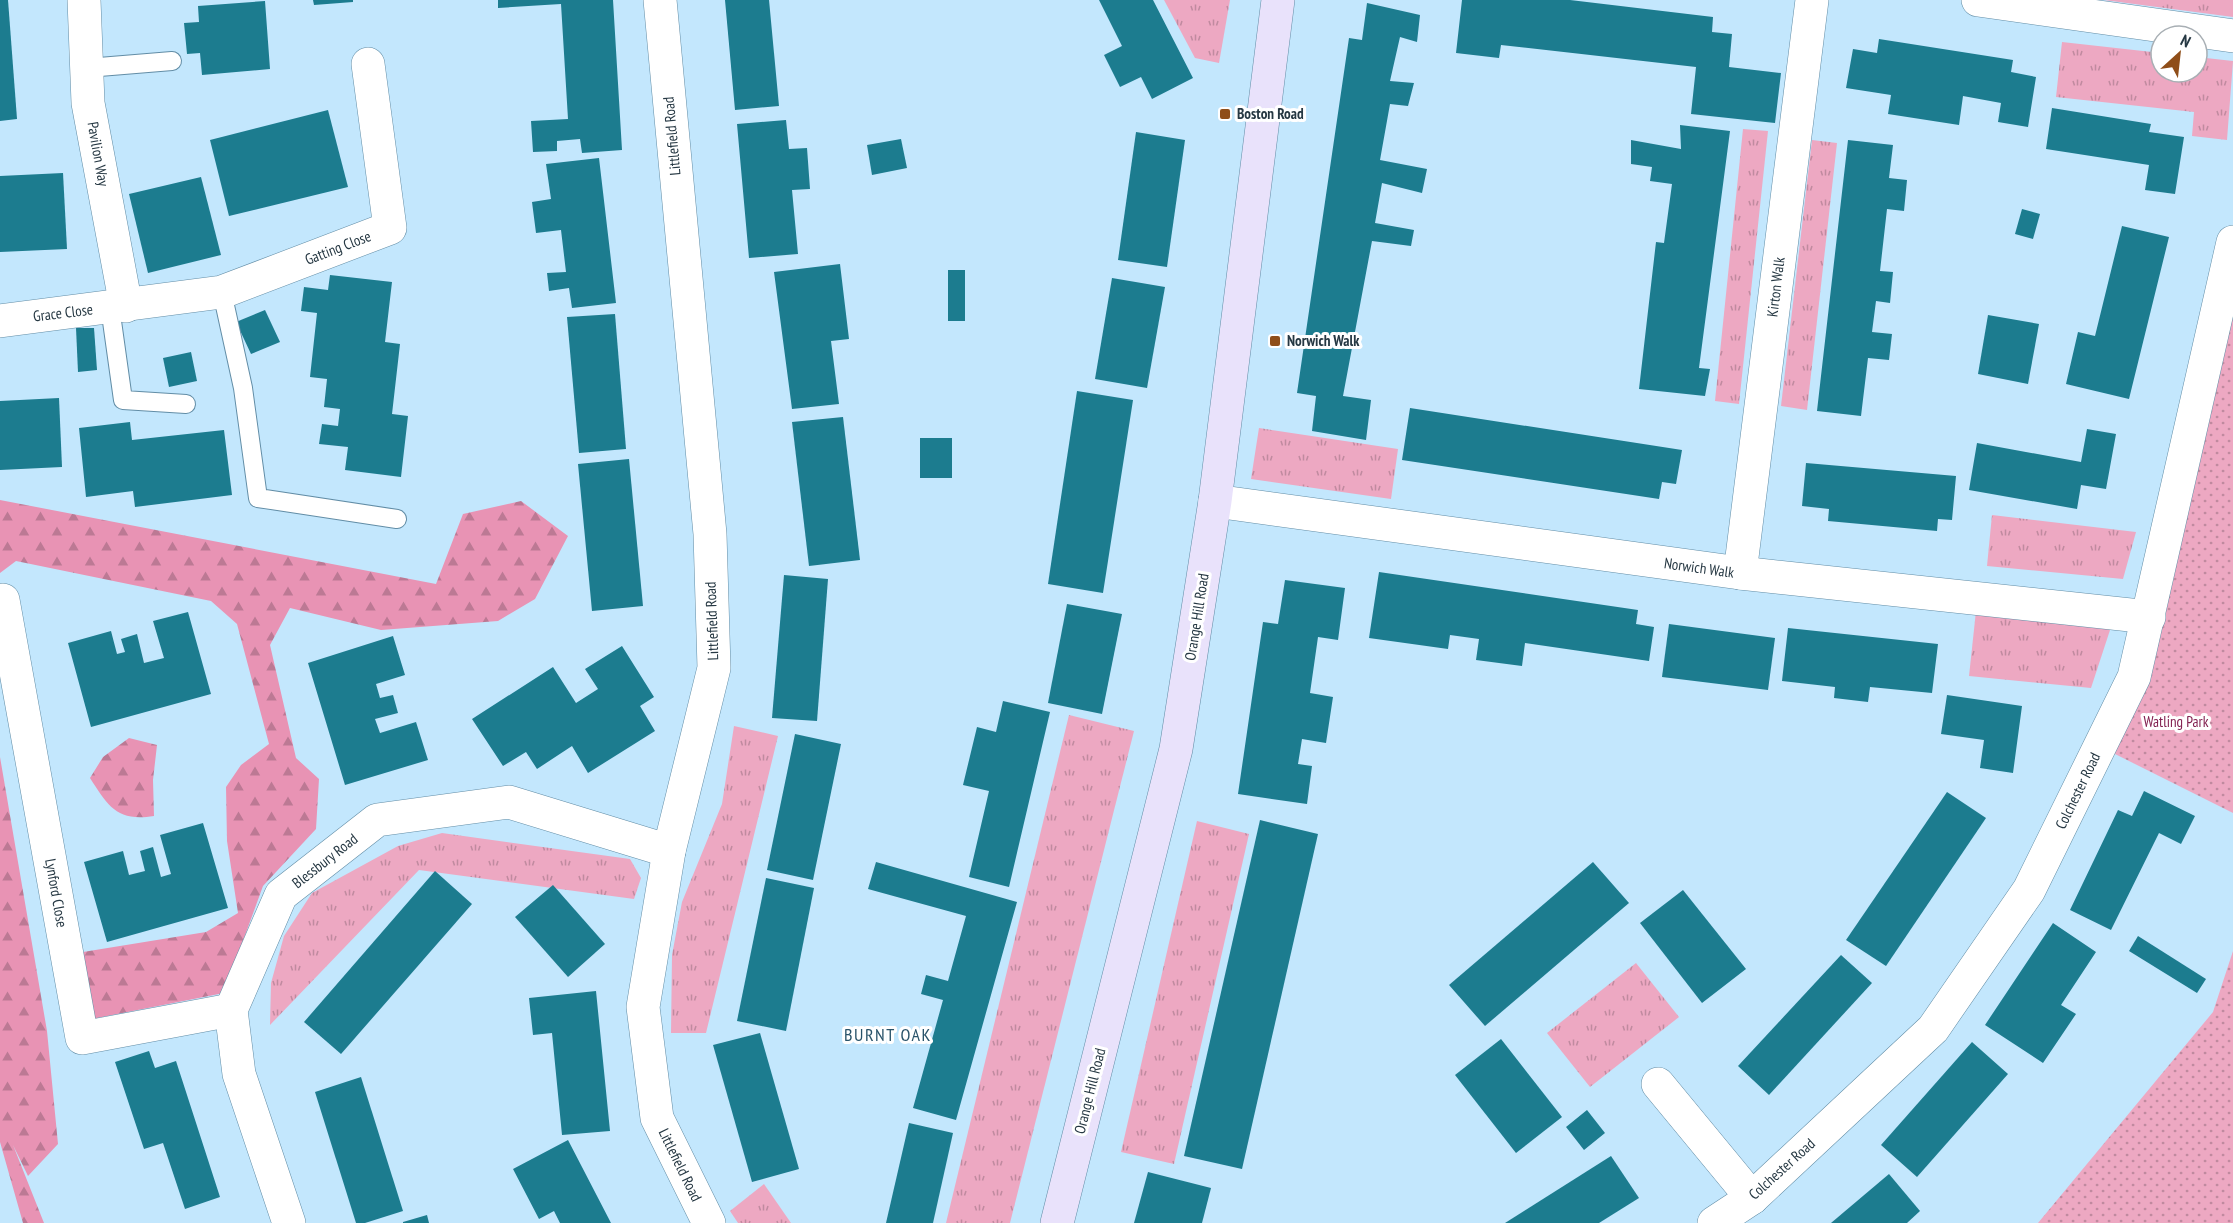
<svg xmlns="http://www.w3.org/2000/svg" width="2233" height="1223" font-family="'PT Sans Narrow',sans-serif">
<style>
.grass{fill:url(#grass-tufts)}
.forest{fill:url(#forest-firs)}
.park{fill:url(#park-dots)}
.building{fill:#1c7c8f}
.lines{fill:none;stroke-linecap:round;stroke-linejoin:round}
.lane-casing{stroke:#628da6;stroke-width:20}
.street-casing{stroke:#628da6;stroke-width:34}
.secondary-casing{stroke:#628da6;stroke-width:34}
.lane{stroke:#fff;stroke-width:18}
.street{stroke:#fff;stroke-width:33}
.secondary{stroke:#e9e2fb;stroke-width:33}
.poi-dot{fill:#8f4e19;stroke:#fff;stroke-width:2}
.labels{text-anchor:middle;stroke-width:6;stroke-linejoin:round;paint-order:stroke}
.poi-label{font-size:15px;font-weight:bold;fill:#263843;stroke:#fff;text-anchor:start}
.street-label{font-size:15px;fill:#263843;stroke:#fff}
.park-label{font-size:15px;fill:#832151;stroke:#fff}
.quarter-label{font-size:18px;letter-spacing:1.5px;fill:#29536a;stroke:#fff}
</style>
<defs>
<pattern id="grass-tufts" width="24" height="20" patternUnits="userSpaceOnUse" patternTransform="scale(1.5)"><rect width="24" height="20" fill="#eda8c2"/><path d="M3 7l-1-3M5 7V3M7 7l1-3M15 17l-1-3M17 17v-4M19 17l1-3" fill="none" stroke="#c08a9f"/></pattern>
<pattern id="forest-firs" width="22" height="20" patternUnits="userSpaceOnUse" patternTransform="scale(1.5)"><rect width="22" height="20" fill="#e893b4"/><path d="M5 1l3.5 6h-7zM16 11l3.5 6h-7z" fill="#bc7994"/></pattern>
<pattern id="park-dots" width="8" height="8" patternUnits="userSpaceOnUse" patternTransform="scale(1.5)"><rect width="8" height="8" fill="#eda8c2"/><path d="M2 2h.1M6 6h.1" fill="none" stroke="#c08a9f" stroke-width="1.8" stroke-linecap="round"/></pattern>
</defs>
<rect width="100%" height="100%" fill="#c3e7fd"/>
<!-- grass -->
<g class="grass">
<polygon points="1164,0 1230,0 1219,63 1195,58"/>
<polygon points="2104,0 2233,0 2233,17"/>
<polygon points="2062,42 2161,53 2161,72 2197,72 2197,57 2233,61 2227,140 2192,136 2194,112 2056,97"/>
<polygon points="1743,129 1768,131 1739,404 1715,401"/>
<polygon points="1812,140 1837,143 1807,410 1781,406"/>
<polygon points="1259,428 1398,449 1391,499 1251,479"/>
<polygon points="1992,515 2136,532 2123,579 1987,566"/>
<polygon points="1976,611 2111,627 2091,688 1969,676"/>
<polygon points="1069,715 1134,731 1010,1223 946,1223"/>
<polygon points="734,726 778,736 706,1033 671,1033 672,955 682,902 722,804"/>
<polygon points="1197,821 1249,834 1174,1164 1121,1152"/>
<polygon points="442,833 630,859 641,878 634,899 419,870 270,1025 271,983 284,936 312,893 398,846"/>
<polygon points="1636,963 1679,1017 1590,1087 1547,1033"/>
<polygon points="764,1184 791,1223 738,1223 730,1211"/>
</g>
<!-- forest -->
<g class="forest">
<polygon points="0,500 436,584 463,514 521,501 568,536 535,599 498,621 381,630 290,608 270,645 296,758 319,779 316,829 263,886 224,993 92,1019 83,952 206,932 238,913 227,841 226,787 241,765 269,744 237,624 211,601 16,561 0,573"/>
<path d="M129 738 157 745 153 780 154 816C117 822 108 806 90 778L103 757Z"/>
<polygon points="0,757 47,1031 58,1144 28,1176 13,1145 44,1223 23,1223 0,1142"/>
</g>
<!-- park -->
<g class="park">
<polygon points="2233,294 2233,813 2099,746"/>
<polygon points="2233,951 2233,1223 2038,1223 2213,1012"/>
</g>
<!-- building -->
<g class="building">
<polygon points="0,0 8,0 17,119 0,121"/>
<polygon points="313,0 353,0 353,2 314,5"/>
<polygon points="498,0 613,0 622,150 582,153 580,139 557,141 557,151 533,152 531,121 568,119 561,4 498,8"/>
<polygon points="725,0 769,0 779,106 735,110"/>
<polygon points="1099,0 1153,0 1193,78 1152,99 1141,77 1120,87 1104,55 1122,46"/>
<polygon points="1462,0 1570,0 1713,17 1712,32 1732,34 1729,67 1781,73 1775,123 1691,114 1696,67 1501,45 1499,58 1456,53"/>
<polygon points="265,1 270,69 202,75 200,53 187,54 184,23 199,22 198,6"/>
<polygon points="1367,3 1420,15 1417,42 1400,37 1390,81 1414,83 1408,106 1390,104 1380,160 1427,169 1422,193 1382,183 1375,223 1414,230 1411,246 1372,241 1343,396 1371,400 1366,440 1312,431 1316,396 1297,393 1349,38 1362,40"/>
<polygon points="1879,39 2013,60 2011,72 2036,77 2028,127 1998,122 2001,103 1963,96 1959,125 1888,114 1891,95 1846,88 1853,49 1877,53"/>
<polygon points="2052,108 2151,124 2149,132 2184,137 2175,194 2145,190 2149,165 2046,149"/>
<polygon points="328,110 348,187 229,216 210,140"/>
<polygon points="786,120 789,149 807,148 810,189 792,190 798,254 749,258 737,124"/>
<polygon points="1680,125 1730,131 1699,368 1710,369 1705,396 1639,389 1656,242 1664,243 1672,184 1650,181 1652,167 1631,164 1631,140 1681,149"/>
<polygon points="1136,132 1185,140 1167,267 1118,260"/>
<polygon points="901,139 907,168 872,175 867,145"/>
<polygon points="1848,140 1893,145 1889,178 1907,180 1904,211 1887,209 1880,271 1893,272 1890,303 1876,301 1872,332 1892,334 1889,360 1868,358 1861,416 1817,411"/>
<polygon points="599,158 616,303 572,308 569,288 549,291 547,273 566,272 561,230 536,233 532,202 551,199 546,164"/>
<polygon points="63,173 67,249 0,252 0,176"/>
<polygon points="201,177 221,255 148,273 129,194"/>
<polygon points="2022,209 2040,214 2033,239 2015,234"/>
<polygon points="2122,226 2169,237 2129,399 2066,384 2078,332 2095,336"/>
<polygon points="840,264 849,339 831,341 839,404 792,409 774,272"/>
<rect x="948" y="270" width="17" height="51"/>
<polygon points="330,275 392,282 385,342 400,344 392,414 408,416 401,477 345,470 348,447 319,444 322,424 338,426 340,409 324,407 327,379 310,377 317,313 301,311 304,287 328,290"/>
<polygon points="1112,278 1165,287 1147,388 1095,379"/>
<polygon points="265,310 280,342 251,354 236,322"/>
<polygon points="615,314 626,449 579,453 567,317"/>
<polygon points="1988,315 2039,324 2028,384 1978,374"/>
<polygon points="76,328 94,328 97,370 78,372"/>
<polygon points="191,352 197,381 169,387 163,358"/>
<polygon points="1077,391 1133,400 1103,593 1048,584"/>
<polygon points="59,398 62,467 0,470 0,401"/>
<polygon points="1410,408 1682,450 1676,484 1662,482 1659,499 1402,460"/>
<polygon points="843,417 860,560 809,566 792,422"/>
<polygon points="130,422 132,440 224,430 232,495 135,507 133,491 86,497 79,428"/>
<polygon points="2087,429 2116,434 2106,489 2081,485 2077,509 1969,490 1977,443 2081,462"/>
<rect x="920" y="438" width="32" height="40"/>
<polygon points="629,459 643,606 592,611 578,464"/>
<polygon points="1806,463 1956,476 1952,520 1938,519 1937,531 1828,521 1829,509 1802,506"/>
<polygon points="1379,572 1638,610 1636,624 1654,627 1649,661 1525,643 1522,666 1476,660 1479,639 1450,635 1448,649 1369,638"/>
<polygon points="784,575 828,579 817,721 772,718"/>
<polygon points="1285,580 1345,588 1338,640 1318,637 1310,693 1333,697 1326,743 1302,739 1298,764 1312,766 1307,804 1238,794 1263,622 1278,624"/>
<polygon points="1067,604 1122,614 1102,714 1048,703"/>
<polygon points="188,612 211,694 91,727 68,643 111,631 117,654 125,652 121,639 137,634 144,663 164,658 153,621"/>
<polygon points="1669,624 1775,638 1768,690 1662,677"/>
<polygon points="1788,628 1938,644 1932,693 1870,687 1868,702 1834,698 1835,687 1782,681"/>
<polygon points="393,636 405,675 376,684 380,698 393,695 398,713 375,719 380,733 416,722 428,760 345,785 308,663"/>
<polygon points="622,646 654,697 640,706 655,731 588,773 572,746 537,769 526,752 503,766 472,719 553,667 576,703 598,689 585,669"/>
<polygon points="1947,695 2022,706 2013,773 1980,768 1984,740 1941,734"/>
<polygon points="1003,701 1050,712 1009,887 969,877 989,791 963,785 977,727 996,732"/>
<polygon points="795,734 841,744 813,880 767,870"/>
<polygon points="2144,791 2195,816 2181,844 2159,833 2111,930 2070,910 2118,810 2132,816"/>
<polygon points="1947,792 1986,818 1886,966 1846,940"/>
<polygon points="1260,820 1318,834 1242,1169 1184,1156"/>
<polygon points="203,823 228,908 107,942 84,862 123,851 129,875 145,871 140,851 153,847 161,877 171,874 160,835"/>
<polygon points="876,862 1017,902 956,1120 913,1108 943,1000 921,994 926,975 948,981 966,916 868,889"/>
<polygon points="1593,862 1629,903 1485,1026 1449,985"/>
<polygon points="435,871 472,904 341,1054 304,1022"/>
<polygon points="766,878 814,888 786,1031 737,1021"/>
<polygon points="553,885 605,944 568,977 515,917"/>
<polygon points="1683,890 1746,969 1702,1003 1640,923"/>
<polygon points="2053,923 2096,952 2061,1005 2076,1014 2043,1063 1985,1025"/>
<polygon points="2138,936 2206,979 2197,993 2129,951"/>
<polygon points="1841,955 1872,983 1769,1095 1738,1066"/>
<polygon points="596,991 610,1131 562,1135 552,1033 533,1035 529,998"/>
<polygon points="760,1033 799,1169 752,1182 713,1045"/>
<polygon points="1501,1039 1562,1117 1516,1153 1455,1075"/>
<polygon points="1972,1042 2008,1074 1917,1177 1881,1145"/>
<polygon points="149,1051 155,1068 176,1061 220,1197 185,1209 163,1143 144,1149 115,1062"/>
<polygon points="361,1077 403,1211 365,1223 356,1223 315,1092"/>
<polygon points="1587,1110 1605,1133 1584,1150 1566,1127"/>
<polygon points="909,1123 953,1133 933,1223 886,1223"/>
<polygon points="568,1140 611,1223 560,1223 554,1211 539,1219 513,1169"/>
<polygon points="1611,1156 1639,1198 1599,1223 1505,1223"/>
<polygon points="1148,1172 1211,1188 1202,1223 1134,1223"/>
<polygon points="1889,1174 1920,1211 1907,1223 1831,1223"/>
<polygon points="427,1215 429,1223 403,1223 403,1222"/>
</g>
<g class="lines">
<defs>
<g id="lane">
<polyline points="87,68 172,61"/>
<polyline points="222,292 243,388 258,498 397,519"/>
<polyline points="110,307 123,400 186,404"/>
</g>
<g id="street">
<polyline points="84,0 88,103 126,306"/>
<polyline points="660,0 710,534 714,668 669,851 643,1007 657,1118 709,1223"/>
<polyline points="1978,0 2233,36"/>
<polyline points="0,321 222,292 390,228 368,64"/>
<polyline points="1215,501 1740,573 2149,617"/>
<polyline points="1740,573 1812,0"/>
<polyline points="3,600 82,1038 231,1010"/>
<polyline points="1658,1084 1752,1198"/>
<polyline points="289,1223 239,1074 231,1010 281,895 377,820 509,802 669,851"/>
<polyline points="1714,1223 1752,1198 1933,1029 2029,890 2134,677 2233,242"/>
</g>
<polyline id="secondary" points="1057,1223 1176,749 1215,501 1278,0"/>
</defs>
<!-- lane casing -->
<use href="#lane" class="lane-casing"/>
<!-- street casing -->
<use href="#street" class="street-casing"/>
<!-- secondary casing -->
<use href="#secondary" class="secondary-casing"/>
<!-- lane -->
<use href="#lane" class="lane"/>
<!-- street -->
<use href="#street" class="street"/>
<!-- secondary -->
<use href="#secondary" class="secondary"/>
</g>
<!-- markers -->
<g class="poi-dot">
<rect x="1219" y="108" width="12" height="12" rx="3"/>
<rect x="1269" y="335" width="12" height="12" rx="3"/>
</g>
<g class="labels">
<!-- poi labels -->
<g class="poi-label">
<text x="1237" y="119">Boston Road</text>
<text x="1287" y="346">Norwich Walk</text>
</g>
<!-- street labels -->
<g class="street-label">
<text transform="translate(672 136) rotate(-95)" y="5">Littlefield Road</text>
<text transform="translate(98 154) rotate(80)" y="5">Pavilion Way</text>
<text transform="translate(338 248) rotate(-21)" y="5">Gatting Close</text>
<text transform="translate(1776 287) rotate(-83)" y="5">Kirton Walk</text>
<text transform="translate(63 313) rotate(-7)" y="5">Grace Close</text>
<text transform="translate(1699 568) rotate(8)" y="5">Norwich Walk</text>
<text transform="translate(1197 617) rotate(-81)" y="5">Orange Hill Road</text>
<text transform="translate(712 621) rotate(-92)" y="5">Littlefield Road</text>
<text transform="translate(2078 791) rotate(-64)" y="5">Colchester Road</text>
<text transform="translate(325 861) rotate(-38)" y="5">Blessbury Road</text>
<text transform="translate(56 893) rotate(80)" y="5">Lynford Close</text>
<text transform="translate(1090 1091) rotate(-76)" y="5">Orange Hill Road</text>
<text transform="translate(680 1165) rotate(64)" y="5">Littlefield Road</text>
<text transform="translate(1782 1169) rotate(-42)" y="5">Colchester Road</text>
</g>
<!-- park labels -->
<g class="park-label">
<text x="2176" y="727">Watling Park</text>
</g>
<!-- quarter labels -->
<g class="quarter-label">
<text x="888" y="1041">BURNT OAK</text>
</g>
</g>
<!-- north arrow -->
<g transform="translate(2179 54) rotate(27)"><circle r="28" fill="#ffffff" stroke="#a8afb4" stroke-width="1.5"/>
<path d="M0-4.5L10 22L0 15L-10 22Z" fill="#8f4e19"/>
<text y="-9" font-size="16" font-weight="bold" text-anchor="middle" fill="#263843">N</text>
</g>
</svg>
